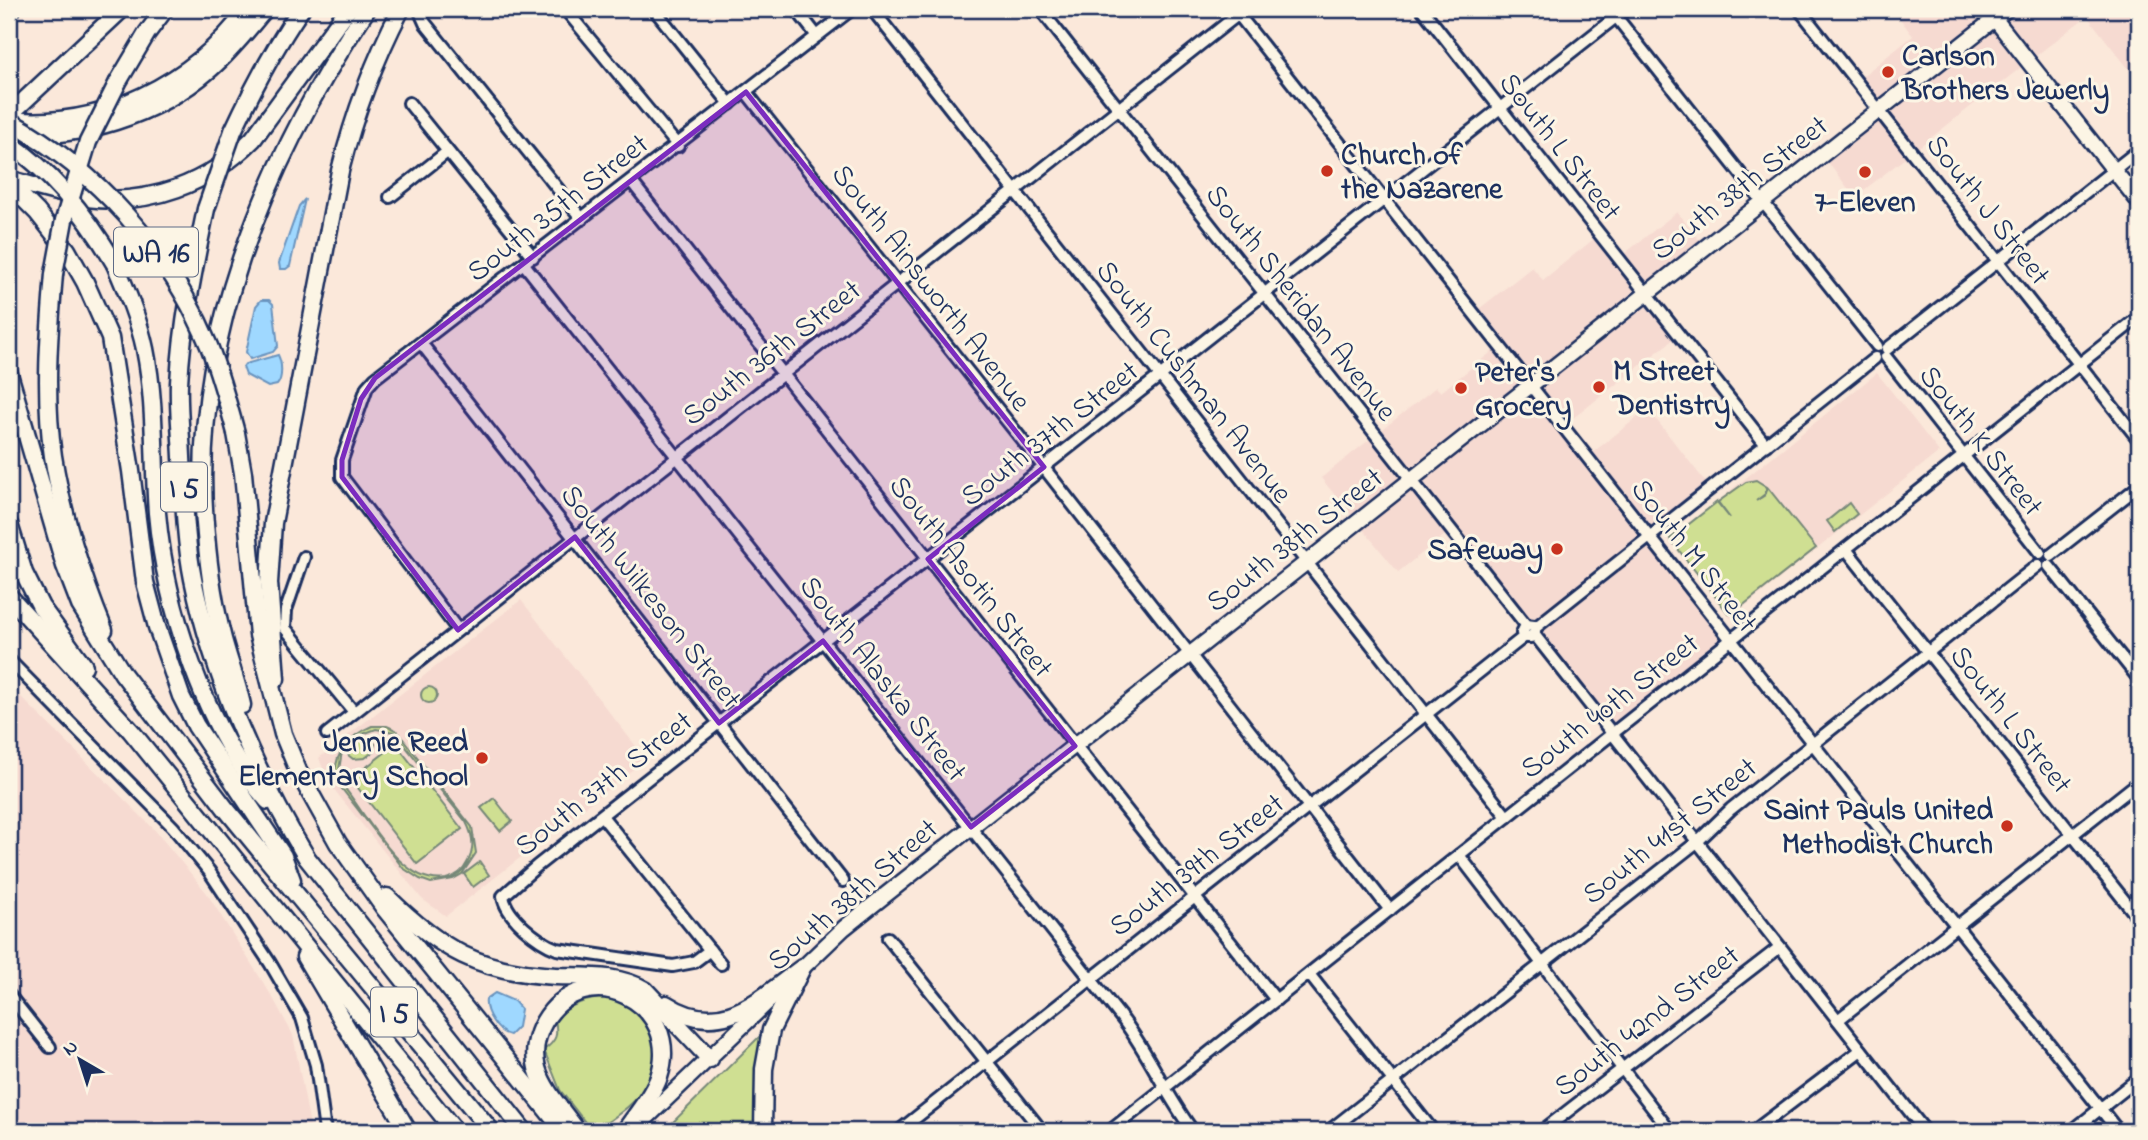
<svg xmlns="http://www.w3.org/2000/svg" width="2148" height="1140" font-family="'Indie Flower',sans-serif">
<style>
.built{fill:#f6dad1}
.green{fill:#cfdf92;stroke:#758778;stroke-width:2;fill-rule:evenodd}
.water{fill:#9fd8ff;stroke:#6a94bf;stroke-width:2}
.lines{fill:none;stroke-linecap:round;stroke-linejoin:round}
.minor-casing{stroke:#1b2f5e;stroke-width:16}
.major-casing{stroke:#1b2f5e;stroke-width:19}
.highway-casing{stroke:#1b2f5e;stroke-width:21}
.minor{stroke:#fcf5e5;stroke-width:10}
.major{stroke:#fcf5e5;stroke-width:14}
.highway{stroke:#fcf5e5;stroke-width:16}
.highway-bridge-casing{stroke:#1b2f5e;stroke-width:21;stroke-linecap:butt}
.highway-bridge{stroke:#fcf5e5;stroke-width:16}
.marked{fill:#7b2cbf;fill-opacity:0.2;stroke:#7b2cbf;stroke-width:5;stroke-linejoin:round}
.poi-dot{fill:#c8321e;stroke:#fcf5e5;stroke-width:2.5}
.labels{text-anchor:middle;stroke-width:6;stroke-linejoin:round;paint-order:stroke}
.shield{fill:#fcf5e5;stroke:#5e6a86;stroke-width:2}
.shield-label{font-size:28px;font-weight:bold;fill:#1b2f5e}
.poi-label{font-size:30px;font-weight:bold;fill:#1b2f5e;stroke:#fcf5e5;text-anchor:start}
.street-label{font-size:30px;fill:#1b2f5e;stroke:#fcf5e5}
</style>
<rect width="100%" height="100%" fill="#fbe8da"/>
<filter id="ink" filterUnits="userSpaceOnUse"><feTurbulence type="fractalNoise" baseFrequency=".0143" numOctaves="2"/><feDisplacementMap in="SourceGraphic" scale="14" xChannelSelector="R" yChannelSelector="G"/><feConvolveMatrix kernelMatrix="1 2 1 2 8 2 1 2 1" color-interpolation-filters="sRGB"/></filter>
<g filter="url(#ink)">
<!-- built -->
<g class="built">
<polygon points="1896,9 2139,9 2139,82 2087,16 1855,197 1822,155 1879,110 1856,81 1913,36 1894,11"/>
<polygon points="1677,212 1705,247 1647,294 1679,335 1563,426 1587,457 1648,409 1711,489 1650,537 1730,641 1611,735 1450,531 1398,572 1321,478 1436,387 1441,392 1499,346 1474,313 1532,267 1543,280 1600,234 1619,258"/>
<polygon points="1877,373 1939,452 1730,618 1670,539"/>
<polygon points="521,600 646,759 446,916 422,899 328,782 319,758"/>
<polygon points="9,685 154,829 206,892 273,998 293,1035 311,1131 9,1131 9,997 13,993 9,989"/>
</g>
<!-- green -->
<g class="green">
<polygon points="1756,480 1767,487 1765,494 1756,501 1765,495 1768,488 1816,548 1732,614 1729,614 1670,539 1717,502 1730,518 1718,502 1746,482"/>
<polygon points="1849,503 1857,514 1835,532 1827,521"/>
<circle cx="429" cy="695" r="8"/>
<path d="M372 726H387L396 730 472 827 476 853 462 874 453 879 431 883 420 879 403 868 336 781C332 754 349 736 372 726ZM376 729 394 732 466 822C473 835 475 850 467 863 463 872 455 877 446 879 401 887 368 816 343 786L338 776 342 751 363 734Z"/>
<polygon points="364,738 371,739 375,744 373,752 365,758 353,759 348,755 351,747"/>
<polygon points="396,744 462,829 417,864 351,779"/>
<polygon points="494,798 512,821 500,831 481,808"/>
<polygon points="480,862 489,875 473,887 464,874"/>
<path d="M609 997C652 1011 671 1054 642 1092 630 1108 612 1118 596 1131H592L560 1090 544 1050C557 1040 558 1035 555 1019 571 1003 587 999 609 997Z"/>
<polygon points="767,1029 758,1062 754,1131 664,1131"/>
</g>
<!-- water -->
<g class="water">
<polygon points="305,199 290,266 286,269 280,269 279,263 299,206"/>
<polygon points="261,300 269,300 273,304 278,346 273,352 250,359 246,352 256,306"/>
<path d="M278 355C282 363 283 378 277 385L268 387 246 375 243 367 245 364Z"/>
<path d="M495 993 514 1001 521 1009 518 1027 510 1035C497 1033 484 1011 486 999Z"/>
</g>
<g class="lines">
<defs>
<g id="minor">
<polyline points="422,9 421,14 425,23 582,219"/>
<polyline points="565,9 678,146"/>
<polyline points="654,9 730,104"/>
<polyline points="796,9 817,36"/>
<polyline points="872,9 1507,817"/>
<polyline points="1040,9 1526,625 1534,626 1535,632 1531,637 1527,637 1522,633 1526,625"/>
<polyline points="1234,9 2118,1131"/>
<polyline points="1422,9 1766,445"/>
<polyline points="1610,9 1877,346"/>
<polyline points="1799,9 2139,440"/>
<polyline points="746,92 1034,455 1390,910"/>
<polyline points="409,103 533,257"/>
<polyline points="631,181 1276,1000"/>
<polyline points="390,197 447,152"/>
<path d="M524 264 1124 1021C1150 1056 1167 1097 1193 1131"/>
<polyline points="421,343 843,881"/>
<polyline points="1887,349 2139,150"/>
<polyline points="1886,357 2040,553"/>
<polyline points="1846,549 2139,919"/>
<polyline points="2051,555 2139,486"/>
<polyline points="304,557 286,610 285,628 354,712"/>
<polyline points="2049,566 2139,679"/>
<polyline points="1535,628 1875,358"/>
<polyline points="458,630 342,477 342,460 367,387 375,378 852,9"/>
<polyline points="1534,634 1925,1131"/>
<polyline points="9,660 173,827 209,871 270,963 302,1018 316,1065 325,1131"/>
<polyline points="327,734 1245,9"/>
<polyline points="602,816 721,964"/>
<polyline points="1459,855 1670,1131"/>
<polyline points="888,938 1042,1131"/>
<path d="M710 950 694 962 673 966 557 949C538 942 506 917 503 896L537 866 1626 9"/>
<polyline points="1309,974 1433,1131"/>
<polyline points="9,995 50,1047"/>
<polyline points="1838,1020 2139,782"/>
<polyline points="899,1131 1525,636"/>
<polyline points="1110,1131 2139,317"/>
<polyline points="1329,1131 1697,842 1731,809 2038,565"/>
<polyline points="1542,1131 1780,947"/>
<polyline points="1754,1131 1861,1050"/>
<polyline points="2072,1131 2139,1078"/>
</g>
<g id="major">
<polyline points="1987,9 2139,202"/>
<polyline points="795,975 844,928 874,904 2007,9"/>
<polyline points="633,1131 776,994"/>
</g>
<g id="highway">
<polyline points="9,9 12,9"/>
<polyline points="118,82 147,33 165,9"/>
<polyline points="9,115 122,9"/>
<path d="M9 120C101 130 194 83 248 9"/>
<path d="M233 131C253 88 274 48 301 9"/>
<path d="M9 135C80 138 155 117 210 69 231 51 247 30 265 9"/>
<path d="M9 179C34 186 61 195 87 198 150 206 208 184 253 139L348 9"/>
<polyline points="9,184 37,212 67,250 85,282 110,338 131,471 145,582 157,627 181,696 196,726 283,856 292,880"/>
<path d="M206 209C194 267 182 324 179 383 178 407 181 433 182 457 184 497 185 539 193 579 212 673 257 776 307 858L524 1131"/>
<path d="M115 264C127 292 139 320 145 349 156 403 153 459 157 513 165 605 206 732 268 801"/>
<path d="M54 274C49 334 44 395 53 456 62 513 82 577 104 630"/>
<polyline points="9,374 65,566 80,605 123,674 226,809 491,1131"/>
<polyline points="236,433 243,473 258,635 283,734 299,773 338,843 385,909 564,1131"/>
<polyline points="9,524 24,573 41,607 84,666"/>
<polyline points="9,596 131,731 455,1131"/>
<path d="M276 679 269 583 273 523 340 171C354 115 374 61 401 9"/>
<path d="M242 705C237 683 229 661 223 639 214 605 209 570 206 535 187 347 265 162 367 9"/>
<path d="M387 897C441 950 479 972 556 976 587 977 617 974 645 990L710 1059"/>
<polyline points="305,957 408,1131"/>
<path d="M666 1004C721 1040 758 1000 802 968"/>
<path d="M577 1131C564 1112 544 1092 537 1068 533 1053 536 1036 544 1022 584 954 684 1001 659 1077 652 1097 636 1114 625 1131"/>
<polyline points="763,1131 764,1069 771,1030 801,970"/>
</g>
</defs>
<!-- minor casing -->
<use href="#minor" class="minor-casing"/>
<!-- major casing -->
<use href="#major" class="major-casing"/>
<!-- highway casing -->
<use href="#highway" class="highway-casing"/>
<!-- minor -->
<use href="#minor" class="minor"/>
<!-- major -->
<use href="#major" class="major"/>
<!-- highway -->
<use href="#highway" class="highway"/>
<defs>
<g id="highway-bridge">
<path d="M9 121C97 170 170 252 209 346 220 374 228 403 236 433"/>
<path d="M9 143C53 173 88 218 115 264"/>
<polyline points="206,209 233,131"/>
<polyline points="54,274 64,220 88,142 118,82"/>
</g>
</defs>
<!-- highway-bridge casing -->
<use href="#highway-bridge" class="highway-bridge-casing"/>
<!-- highway-bridge -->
<use href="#highway-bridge" class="highway-bridge"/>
</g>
</g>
<!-- marked area -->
<path class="marked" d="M746 92 1044 467 928 559 1075 746 971 827 823 641 719 723 575 537 458 630 342 477V460L361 399 375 378Z"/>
<!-- markers -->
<g class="poi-dot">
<circle cx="1888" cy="72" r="7"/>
<circle cx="1327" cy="171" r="7"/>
<circle cx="1865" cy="172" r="7"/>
<circle cx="1599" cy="387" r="7"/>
<circle cx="1461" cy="388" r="7"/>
<circle cx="1557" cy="549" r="7"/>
<circle cx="482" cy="758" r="7"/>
<circle cx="2007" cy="826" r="7"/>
</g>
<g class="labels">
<!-- shield labels -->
<g class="shield">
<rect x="114" y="227.5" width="84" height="49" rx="5"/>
<rect x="161" y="462.5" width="46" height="49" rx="5"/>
<rect x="371" y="987.5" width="46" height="49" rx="5"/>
</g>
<g class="shield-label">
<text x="156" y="262">WA 16</text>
<text x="184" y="497">I 5</text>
<text x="394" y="1022">I 5</text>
</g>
<!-- poi labels -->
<g class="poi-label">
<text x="1902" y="65">Carlson<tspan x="1902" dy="34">Brothers Jewerly</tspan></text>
<text x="1341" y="164">Church of<tspan x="1341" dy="34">the Nazarene</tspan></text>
<text x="1865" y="211" text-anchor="middle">7-Eleven</text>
<text x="1613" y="380">M Street<tspan x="1613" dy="34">Dentistry</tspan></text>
<text x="1475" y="381">Peter's<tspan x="1475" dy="34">Grocery</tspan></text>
<text x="1543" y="559" text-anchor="end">Safeway</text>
<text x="468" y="751" text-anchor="end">Jennie Reed<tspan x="468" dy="34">Elementary School</tspan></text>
<text x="1993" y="819" text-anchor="end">Saint Pauls United<tspan x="1993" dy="34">Methodist Church</tspan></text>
</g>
<!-- street labels -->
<g class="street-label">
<text transform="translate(1561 146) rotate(52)" y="10">South L Street</text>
<text transform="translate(1739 187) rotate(-38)" y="10">South 38th Street</text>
<text transform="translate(557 207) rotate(-38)" y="10">South 35th Street</text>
<text transform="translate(1989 209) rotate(52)" y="10">South J Street</text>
<text transform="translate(932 287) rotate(52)" y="10">South Ainsworth Avenue</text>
<text transform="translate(1302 302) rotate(52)" y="10">South Sheridan Avenue</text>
<text transform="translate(771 352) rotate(-38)" y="10">South 36th Street</text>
<text transform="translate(1195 381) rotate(52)" y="10">South Cushman Avenue</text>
<text transform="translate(1049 433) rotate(-38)" y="10">South 37th Street</text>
<text transform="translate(1982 440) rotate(52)" y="10">South K Street</text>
<text transform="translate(1294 539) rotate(-38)" y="10">South 38th Street</text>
<text transform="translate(1695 555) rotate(52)" y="10">South M Street</text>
<text transform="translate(972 576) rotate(52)" y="10">South Asotin Street</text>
<text transform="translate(652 596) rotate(52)" y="10">South Wilkeson Street</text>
<text transform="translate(884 678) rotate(52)" y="10">South Alaska Street</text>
<text transform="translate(1609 705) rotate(-38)" y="10">South 40th Street</text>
<text transform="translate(2012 719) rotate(52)" y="10">South L Street</text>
<text transform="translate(603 783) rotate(-38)" y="10">South 37th Street</text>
<text transform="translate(1669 830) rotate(-39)" y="10">South 41st Street</text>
<text transform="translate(1196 864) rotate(-38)" y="10">South 39th Street</text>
<text transform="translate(852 894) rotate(-41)" y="10">South 38th Street</text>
<text transform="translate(1646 1020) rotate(-38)" y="10">South 42nd Street</text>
</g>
</g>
<!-- margin -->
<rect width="2148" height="1140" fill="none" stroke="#fcf5e5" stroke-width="35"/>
<rect x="18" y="18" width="2113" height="1105" fill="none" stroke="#1b2f5e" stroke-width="2.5" filter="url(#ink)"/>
<!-- north arrow -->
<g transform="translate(80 1060) rotate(321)" stroke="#fcf5e5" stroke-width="5" paint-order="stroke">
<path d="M0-5L12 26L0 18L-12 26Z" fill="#1b2f5e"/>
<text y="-10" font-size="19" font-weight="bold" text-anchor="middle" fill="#1b2f5e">N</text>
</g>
</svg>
